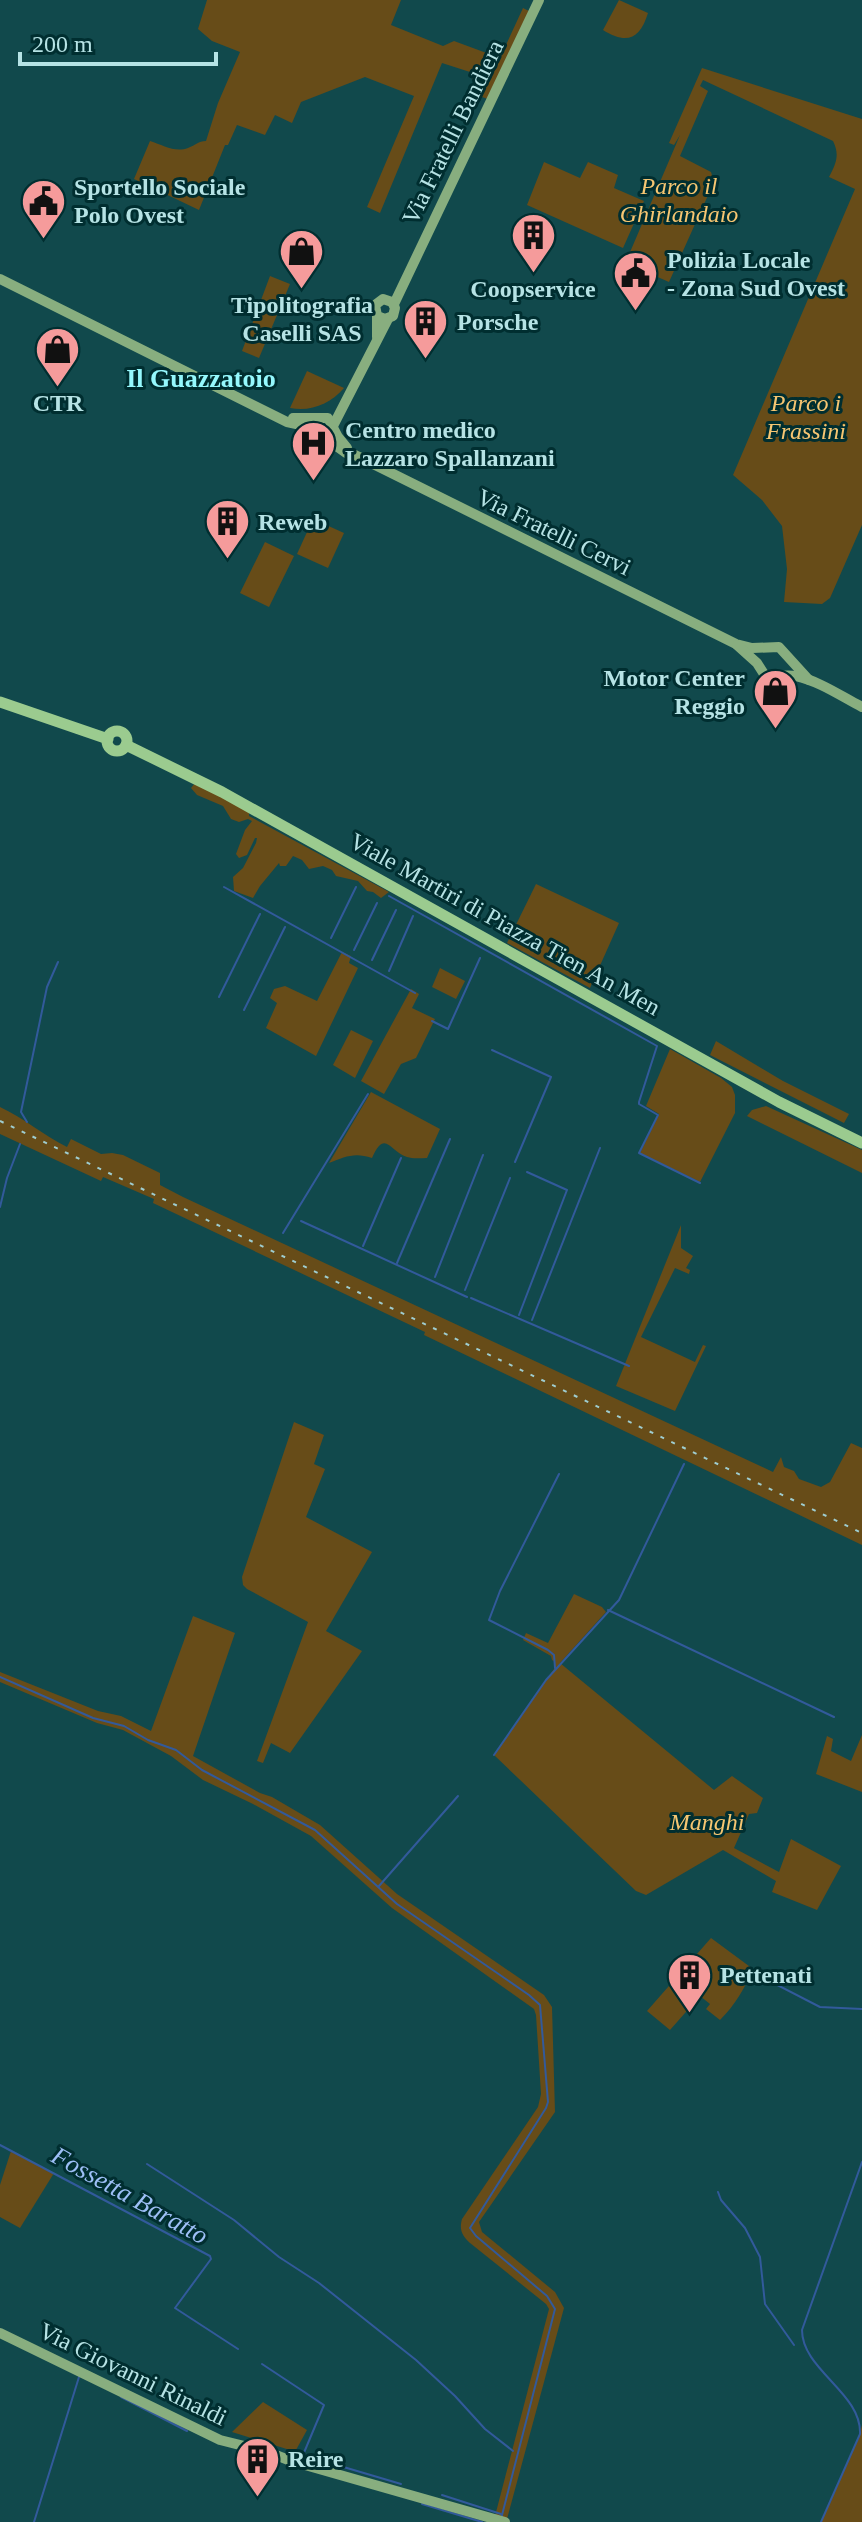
<svg xmlns="http://www.w3.org/2000/svg" width="862" height="2522" font-family="'Times New Roman',serif">
<style>
.green{fill:#674c18}
.lines{fill:none;stroke-linecap:round;stroke-linejoin:round}
.stream{stroke:#325a9b;stroke-width:2}
.secondary{stroke:#88ae7f;stroke-width:10}
.primary{stroke:#9bcb8f;stroke-width:11}
.rail{stroke:#9fcdd0;stroke-width:2;stroke-dasharray:4 8;stroke-linecap:butt}
.labels{text-anchor:middle;stroke-width:6;stroke-linejoin:round;paint-order:stroke}
.street-label{font-size:24px;fill:#b6e3e5;stroke:#002e30}
.park-label{font-size:24px;font-style:italic;fill:#f6c672;stroke:#002e30}
.poi-label{font-size:24px;font-weight:bold;fill:#b6e3e5;stroke:#002e30;text-anchor:start}
.neighbourhood-label{font-size:26px;font-weight:bold;fill:#95f8fd;stroke:#002e30}
.water-label{font-size:26px;font-style:italic;fill:#9dbff6;stroke:#002e30}
</style>
<rect width="100%" height="100%" fill="#11494c"/>
<!-- green -->
<g class="green">
<path d="M207 0H401L391 25 443 46 454 41 500 58 523 8 529 11 488 99 479 96 470 72 442 63 380 213 367 207 414 96 365 77 301 102 292 123 275 115 265 135 237 125 228 145H225L199 210 134 179 150 141C163 145 175 153 188 148 196 145 198 141 206 141L218 103 240 52 212 41 198 29Z"/>
<path d="M619 0 648 13C640 39 627 45 603 30Z"/>
<path d="M702 68 862 119V525L830 598 822 604 784 602 787 569 782 526 762 500 733 475 855 189 829 177C836 164 840 155 833 141L703 80 700 86 708 91 680 156 711 172 714 182 669 282 637 268 625 290 616 285 680 135 674 145 669 143Z"/>
<polygon points="544,162 580,178 588,162 618,175 614,188 644,201 623,248 527,205"/>
<polygon points="270,276 290,284 259,358 242,351"/>
<path d="M307 371 344 388C330 404 311 412 290 408Z"/>
<polygon points="313,519 344,533 328,568 297,554"/>
<polygon points="265,542 294,556 269,607 240,593"/>
<polygon points="195,783 249,810 249,816 389,892 381,898 373,892 367,891 358,881 336,876 332,870 323,866 309,869 302,860 293,856 286,866 280,866 279,863 260,886 253,898 234,891 233,877 243,868 256,843 257,838 255,838 247,855 239,858 236,854 245,830 252,821 248,819 239,822 231,819 223,806 197,795 191,788"/>
<polygon points="536,884 619,923 590,988 507,943"/>
<polygon points="342,952 351,956 349,963 358,968 316,1056 266,1028 277,1003 270,998 274,989 285,986 317,1001"/>
<polygon points="440,968 465,981 456,999 432,987"/>
<polygon points="411,989 419,994 412,1008 435,1019 416,1058 401,1064 384,1094 361,1081"/>
<polygon points="351,1030 373,1041 355,1078 333,1065"/>
<polygon points="716,1041 783,1081 849,1114 844,1123 710,1055"/>
<polygon points="670,1049 721,1078 732,1087 735,1095 735,1113 700,1182 640,1153 659,1114 646,1106"/>
<path d="M371 1092 440 1129 427 1158C420 1158 413 1159 407 1157 390 1152 385 1128 372 1158 354 1152 345 1157 329 1163Z"/>
<polygon points="766,1106 862,1150 862,1173 747,1116 752,1110"/>
<path d="M0 1107C24 1118 43 1135 67 1147L71 1139 101 1154 112 1153 123 1155 160 1173V1185L183 1197 773 1472 781 1457 784 1467 794 1471 799 1479 821 1487 830 1482 851 1443 862 1448V1545L424 1335 425 1332 153 1203 154 1199 103 1177 101 1181 0 1134Z"/>
<polygon points="681,1225 681,1248 693,1256 686,1268 690,1270 689,1274 675,1268 641,1337 695,1362 703,1345 706,1346 675,1411 616,1386"/>
<polygon points="294,1422 324,1435 314,1464 325,1469 306,1517 372,1552 326,1631 362,1651 290,1753 271,1743 263,1763 257,1761 308,1622 247,1589 243,1585 242,1577"/>
<polygon points="574,1594 602,1607 606,1612 560,1663 714,1790 732,1776 763,1798 757,1813 749,1814 734,1848 779,1872 791,1839 841,1866 817,1910 772,1892 776,1881 723,1850 646,1895 636,1891 494,1755 554,1669 555,1662 552,1660 551,1656 523,1640 526,1633 548,1643"/>
<path d="M193 1616 235 1633 193 1756 260 1793 272 1797 320 1825 397 1894 544 1995 552 2007 555 2112 479 2222 482 2232 555 2292 564 2308 507 2519 495 2516 549 2309 546 2304 470 2243C462 2235 459 2230 462 2219L538 2107 541 2094 536 2015 534 2009 392 1908 311 1836 253 1804 203 1780 171 1756 123 1730 97 1723 0 1682V1672L98 1711 121 1716 151 1731Z"/>
<polygon points="862,1735 862,1792 816,1774 827,1736 833,1739 831,1751 851,1761"/>
<path d="M711 1938 753 1969C745 1988 735 2005 720 2020L706 2009 710 2004 700 1996 670 2030 647 2011Z"/>
<polygon points="11,2151 54,2173 20,2228 0,2217 0,2185"/>
<polygon points="263,2402 307,2430 296,2450 293,2451 232,2432"/>
<polygon points="862,2425 862,2522 821,2522 860,2434"/>
</g>
<g class="lines">
<!-- stream -->
<g class="stream">
<polyline points="224,887 415,993"/>
<polyline points="389,896 657,1046 639,1102 639,1104 658,1115 639,1153 700,1183"/>
<polyline points="331,938 356,887"/>
<polyline points="354,950 377,903"/>
<polyline points="372,960 396,910"/>
<polyline points="389,971 413,916"/>
<polyline points="219,997 260,914"/>
<polyline points="244,1010 285,927"/>
<polyline points="432,1021 448,1029 480,958"/>
<polyline points="492,1050 551,1077 515,1162"/>
<polyline points="27,1122 21,1112 47,987 58,962"/>
<polyline points="0,1207 7,1178 20,1144"/>
<polyline points="301,1221 467,1297"/>
<polyline points="283,1233 368,1094"/>
<polyline points="363,1246 401,1158"/>
<polyline points="397,1263 450,1139"/>
<polyline points="435,1277 483,1155"/>
<polyline points="465,1290 510,1178"/>
<polyline points="471,1298 629,1366"/>
<polyline points="519,1315 567,1190 527,1172"/>
<polyline points="532,1320 600,1148"/>
<polyline points="608,1610 834,1717"/>
<polyline points="555,1668 554,1655 548,1650 489,1620 500,1591 559,1474"/>
<polyline points="0,1677 93,1718 124,1726 148,1740 176,1750 202,1770 315,1830 397,1904 529,1995 540,2005 548,2102 546,2108 470,2228 476,2236 547,2296 555,2309 501,2519"/>
<polyline points="494,1755 546,1680 619,1600 684,1464"/>
<polyline points="379,1886 458,1796"/>
<polyline points="758,1975 820,2007 862,2009"/>
<polyline points="0,2145 210,2256 211,2259 175,2308 238,2349"/>
<polyline points="147,2164 234,2220 279,2257 319,2283 416,2360 455,2396 485,2429 513,2451"/>
<polyline points="718,2192 721,2200 745,2228 760,2257 765,2304 794,2345"/>
<polyline points="262,2364 324,2405 303,2455 401,2484"/>
<polyline points="121,2397 187,2431"/>
<polyline points="442,2495 501,2514"/>
<polyline points="422,2504 482,2522"/>
<polyline points="34,2522 79,2377"/>
<path d="M821 2522 860 2434C862 2393 802 2370 802 2330L862 2162"/>
</g>
<!-- secondary -->
<g class="secondary">
<polyline points="0,279 287,422 301,425 313,432 317,436 332,443 346,453 355,455 736,644 752,648 779,647 809,680"/>
<polyline points="394,304 539,0"/>
<polyline points="377,337 377,316 375,305 383,299 392,302 395,308 393,316 385,319 377,316"/>
<polyline points="293,418 328,418 338,437 347,448"/>
<polyline points="333,426 388,319"/>
<path d="M737 645 757 663 764 674C775 678 784 674 796 676 819 681 841 696 862 707"/>
<polyline points="0,2333 220,2440 268,2452 291,2461 505,2522"/>
</g>
<!-- primary -->
<g class="primary">
<polyline points="0,702 108,739"/>
<circle cx="117" cy="741" r="10"/>
<polyline points="126,745 222,792 779,1102 862,1143"/>
</g>
<!-- rail -->
<polyline class="rail" points="0,1121 862,1533"/>
</g>
<!-- icons -->
<defs>
<symbol id="civic-pin" viewBox="-11 -11 22 30"><path d="M0 17L-7.5 6A9.5 9.5 0 1 1 7.5 6Z" fill="#f59b9b" stroke="#002e30"/><path d="M-.6-6.5H3V-4.5H.6V-3L4-1V1h2V6H-6V1h2V-1L-.6-3ZM-1.2 2.5V6h2.4V2.5Z" fill="#111"/></symbol>
<symbol id="building-pin" viewBox="-11 -11 22 30"><path d="M0 17L-7.5 6A9.5 9.5 0 1 1 7.5 6Z" fill="#f59b9b" stroke="#002e30"/><path d="M-4-6H4V6H1V3H-1V6H-4ZM-2.5-4.3h1.7v1.8h-1.7ZM.8-4.3h1.7v1.8H.8ZM-2.5-1h1.7V.8h-1.7ZM.8-1h1.7V.8H.8Z" fill="#111"/></symbol>
<symbol id="shop-pin" viewBox="-11 -11 22 30"><path d="M0 17L-7.5 6A9.5 9.5 0 1 1 7.5 6Z" fill="#f59b9b" stroke="#002e30"/><path d="M-5-2.5h2.3a2.7 3.5 0 0 1 5.4 0H5L5.5 6h-11ZM-1.5-2.5h3a1.5 2.3 0 0 0-3 0Z" fill="#111"/></symbol>
<symbol id="hospital-pin" viewBox="-11 -11 22 30"><path d="M0 17L-7.5 6A9.5 9.5 0 1 1 7.5 6Z" fill="#f59b9b" stroke="#002e30"/><path d="M-5-5h3v3.5h4V-5h3V5h-3V1.5h-4V5h-3Z" fill="#111"/></symbol>
</defs>
<g fill-rule="evenodd">
<use href="#civic-pin" x="18" y="176" width="51" height="69"/>
<use href="#building-pin" x="508" y="210" width="51" height="69"/>
<use href="#shop-pin" x="276" y="226" width="51" height="69"/>
<use href="#civic-pin" x="610" y="248" width="51" height="69"/>
<use href="#building-pin" x="400" y="296" width="51" height="69"/>
<use href="#shop-pin" x="32" y="324" width="51" height="69"/>
<use href="#hospital-pin" x="288" y="418" width="51" height="69"/>
<use href="#building-pin" x="202" y="496" width="51" height="69"/>
<use href="#shop-pin" x="750" y="666" width="51" height="69"/>
<use href="#building-pin" x="664" y="1950" width="51" height="69"/>
<use href="#building-pin" x="232" y="2434" width="51" height="69"/>
</g>
<g class="labels">
<!-- street labels -->
<g class="street-label">
<text transform="translate(453 132) rotate(-64)" y="8">Via Fratelli Bandiera</text>
<text transform="translate(554 532) rotate(26)" y="8">Via Fratelli Cervi</text>
<text transform="translate(505 924) rotate(29)" y="8">Viale Martiri di Piazza Tien An Men</text>
<text transform="translate(133 2374) rotate(26)" y="8">Via Giovanni Rinaldi</text>
</g>
<!-- park labels -->
<g class="park-label">
<text x="679" y="194">Parco il<tspan x="679" dy="28">Ghirlandaio</tspan></text>
<text x="806" y="411">Parco i<tspan x="806" dy="28">Frassini</tspan></text>
<text x="707" y="1830">Manghi</text>
</g>
<!-- poi labels -->
<g class="poi-label">
<text x="74" y="195">Sportello Sociale<tspan x="74" dy="28">Polo Ovest</tspan></text>
<text x="667" y="268">Polizia Locale<tspan x="667" dy="28">- Zona Sud Ovest</tspan></text>
<text x="533" y="297" text-anchor="middle">Coopservice</text>
<text x="302" y="313" text-anchor="middle">Tipolitografia<tspan x="302" dy="28">Caselli SAS</tspan></text>
<text x="457" y="330">Porsche</text>
<text x="58" y="411" text-anchor="middle">CTR</text>
<text x="345" y="438">Centro medico<tspan x="345" dy="28">Lazzaro Spallanzani</tspan></text>
<text x="258" y="530">Reweb</text>
<text x="745" y="686" text-anchor="end">Motor Center<tspan x="745" dy="28">Reggio</tspan></text>
<text x="720" y="1983">Pettenati</text>
<text x="288" y="2467">Reire</text>
</g>
<!-- neighbourhood labels -->
<g class="neighbourhood-label">
<text x="201" y="387">Il Guazzatoio</text>
</g>
<!-- water labels -->
<g class="water-label">
<text transform="translate(130 2195) rotate(29)" y="9">Fossetta Baratto</text>
</g>
</g>
<!-- scale -->
<path d="M20 52v12h196v-12" fill="none" stroke="#b6e3e5" stroke-width="4"/>
<text x="32" y="52" font-size="24" fill="#b6e3e5" stroke="#002e30" stroke-width="6" paint-order="stroke">200 m</text>
</svg>
